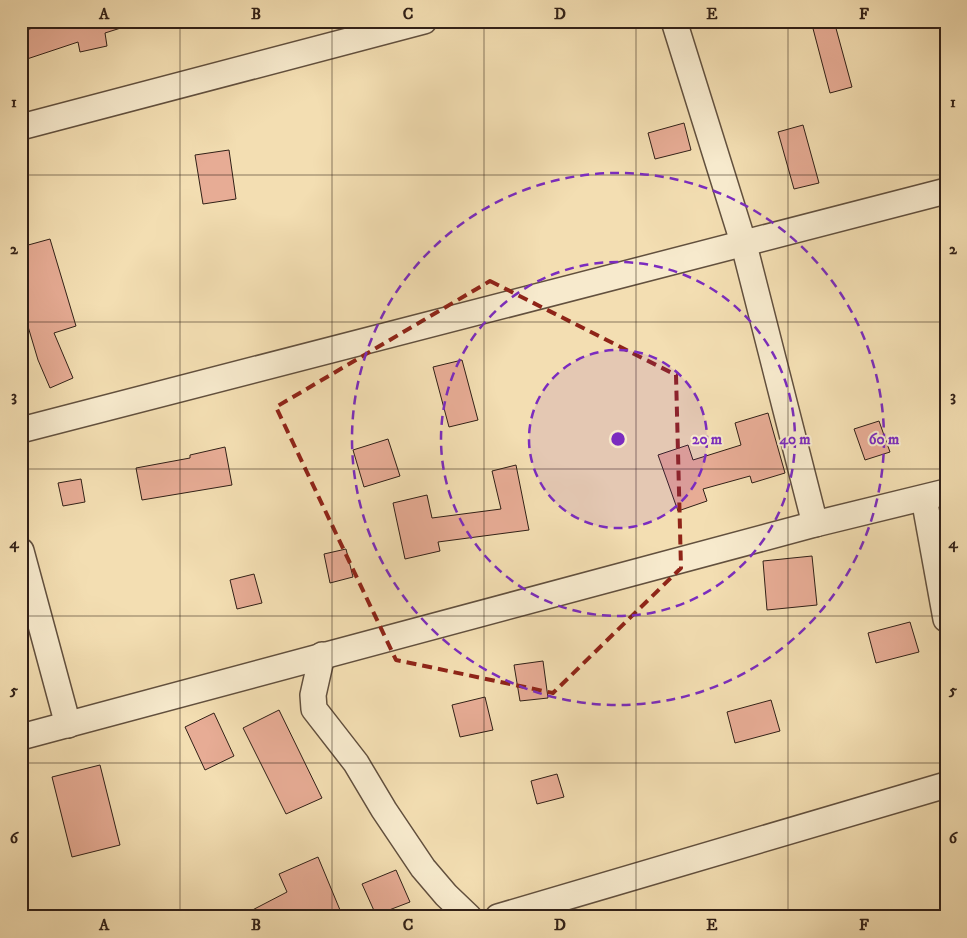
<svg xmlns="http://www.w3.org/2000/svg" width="967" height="938" font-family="'IM FELL DW Pica',serif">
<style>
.building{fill:#e7ac95;stroke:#312017}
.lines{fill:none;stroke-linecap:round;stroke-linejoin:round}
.street-casing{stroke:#62503e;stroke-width:28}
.street{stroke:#f7eacd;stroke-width:25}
.marked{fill:none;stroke:#8f2418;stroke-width:4;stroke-dasharray:10 6;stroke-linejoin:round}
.grid{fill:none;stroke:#312017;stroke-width:1;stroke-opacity:0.55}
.ring{fill:none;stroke:#7b2cbf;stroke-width:2.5;stroke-dasharray:9 6}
.centre{fill:#7b2cbf;stroke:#f7eacd;stroke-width:2.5}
.ring-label{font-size:15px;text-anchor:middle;font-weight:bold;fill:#7b2cbf;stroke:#f7eacd;stroke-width:4;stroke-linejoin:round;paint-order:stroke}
.neatline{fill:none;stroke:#312017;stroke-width:2}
.grid-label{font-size:16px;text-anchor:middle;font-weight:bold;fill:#312017}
</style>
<rect width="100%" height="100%" fill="#f3deb2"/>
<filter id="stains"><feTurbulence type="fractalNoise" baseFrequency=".004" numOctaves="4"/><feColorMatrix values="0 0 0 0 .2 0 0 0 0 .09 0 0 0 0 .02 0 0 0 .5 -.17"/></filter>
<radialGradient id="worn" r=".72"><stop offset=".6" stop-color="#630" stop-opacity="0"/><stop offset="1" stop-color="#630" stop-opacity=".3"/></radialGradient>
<!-- building -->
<g class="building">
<polygon points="53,21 127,21 127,26 105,33 107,46 80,52 78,42 21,61 21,32"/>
<polygon points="811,21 834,21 852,87 830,93"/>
<polygon points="684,123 691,150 655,159 648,133"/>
<polygon points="803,125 819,183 794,189 778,132"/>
<polygon points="229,150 236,199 203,204 195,155"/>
<polygon points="50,239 76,326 54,333 73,378 50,388 38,360 21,303 21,247"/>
<polygon points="462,360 478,420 449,427 433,367"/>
<polygon points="768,413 785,473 752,483 750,476 703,489 707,501 678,511 658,455 688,445 693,460 741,445 735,423"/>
<polygon points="879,421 890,452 865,460 854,429"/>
<polygon points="388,439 400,476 364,487 353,450"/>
<polygon points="225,447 232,485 142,500 136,468 190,458 190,455"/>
<polygon points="516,465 529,530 438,542 440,551 405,559 393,503 427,495 432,518 501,509 492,471"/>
<polygon points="81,479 85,502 63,506 58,483"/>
<polygon points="346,549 353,577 330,583 324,554"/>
<polygon points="812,556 817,605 767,610 763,561"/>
<polygon points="254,574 262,603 237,609 230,580"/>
<polygon points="910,622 919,652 876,663 868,633"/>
<polygon points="543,661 548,698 520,701 514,665"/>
<polygon points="485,697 493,730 460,737 452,705"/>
<polygon points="771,700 780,731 735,743 727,712"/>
<polygon points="279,710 322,798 286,814 243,728"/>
<polygon points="214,713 234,756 205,770 185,727"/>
<polygon points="100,765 120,845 72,857 52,777"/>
<polygon points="557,774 564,797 537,804 531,781"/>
<polygon points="318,857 340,910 323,917 239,917 287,892 279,874"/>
<polygon points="396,870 410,902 376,915 362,884"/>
</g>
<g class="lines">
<defs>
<g id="street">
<polyline points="674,21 744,245 815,524"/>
<polyline points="21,127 424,21"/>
<polyline points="21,430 946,191"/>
<polyline points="924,498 946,619"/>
<polyline points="21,551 68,725"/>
<polyline points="322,655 313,695 314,709 356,763 384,810 423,868 446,895 469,917"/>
<polyline points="21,737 815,524 946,492"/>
<polyline points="498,917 946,785"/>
</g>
</defs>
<!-- street casing -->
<use href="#street" class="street-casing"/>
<!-- street -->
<use href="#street" class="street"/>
</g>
<!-- marked area -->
<path class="marked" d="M490 281 676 375 681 568 553 693 396 660 276 407Z"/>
<!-- grid -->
<path class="grid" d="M180 21V917M332 21V917M484 21V917M636 21V917M788 21V917M21 175H946M21 322H946M21 469H946M21 616H946M21 763H946"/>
<!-- distance rings -->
<circle cx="618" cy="439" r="89" fill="#7b2cbf" fill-opacity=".12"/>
<g class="ring">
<circle cx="618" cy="439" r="89"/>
<circle cx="618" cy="439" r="177"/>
<circle cx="618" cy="439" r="266"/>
</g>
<circle cx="618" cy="439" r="8" class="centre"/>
<g class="ring-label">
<text x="707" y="444">20 m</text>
<text x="795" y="444">40 m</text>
<text x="884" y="444">60 m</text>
</g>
<!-- margin -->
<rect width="967" height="938" fill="none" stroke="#f3deb2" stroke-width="55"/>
<rect x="28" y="28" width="912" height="882" class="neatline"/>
<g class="grid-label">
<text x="104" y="19">A</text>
<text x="256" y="19">B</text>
<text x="408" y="19">C</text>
<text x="560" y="19">D</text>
<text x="712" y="19">E</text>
<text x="864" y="19">F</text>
<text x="14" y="107">1</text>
<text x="953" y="107">1</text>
<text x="14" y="254">2</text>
<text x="953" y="254">2</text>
<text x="14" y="401">3</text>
<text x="953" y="401">3</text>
<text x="14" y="548">4</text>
<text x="953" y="548">4</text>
<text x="14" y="695">5</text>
<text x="953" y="695">5</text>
<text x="14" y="843">6</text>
<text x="953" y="843">6</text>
<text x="104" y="930">A</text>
<text x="256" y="930">B</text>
<text x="408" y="930">C</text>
<text x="560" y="930">D</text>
<text x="712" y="930">E</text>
<text x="864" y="930">F</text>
</g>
<rect width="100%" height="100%" filter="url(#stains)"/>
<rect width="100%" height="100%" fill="url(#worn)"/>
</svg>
